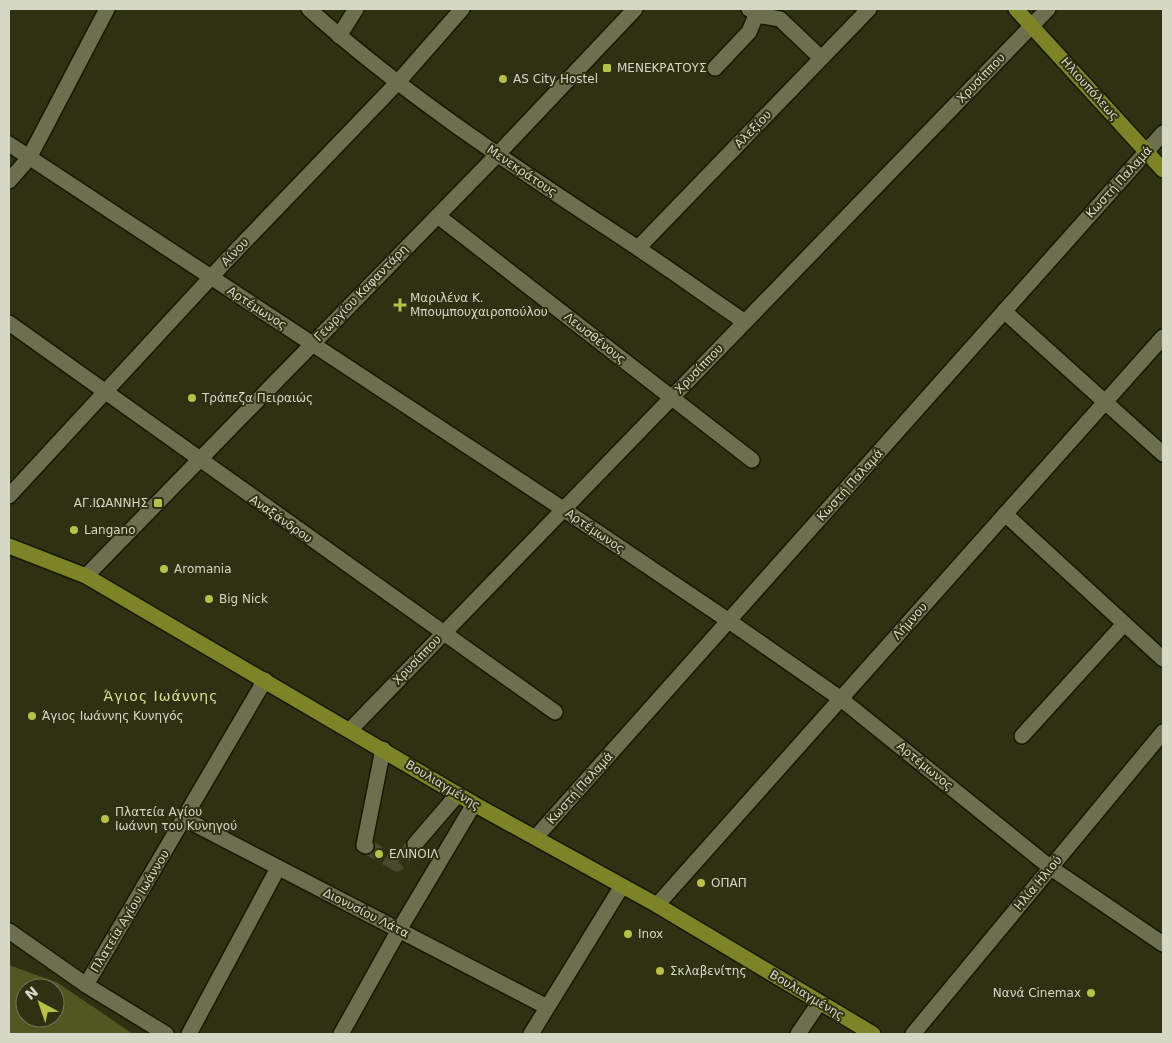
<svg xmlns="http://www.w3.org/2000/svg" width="1172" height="1043" font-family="'DejaVu Sans',sans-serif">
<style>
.green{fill:#525722;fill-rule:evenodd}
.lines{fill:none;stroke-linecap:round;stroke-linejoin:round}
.minor-tunnel{stroke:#474a2d;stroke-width:15;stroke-dasharray:15 8;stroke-linecap:butt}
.minor-casing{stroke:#161800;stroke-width:18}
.major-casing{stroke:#161800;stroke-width:18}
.minor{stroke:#6c704f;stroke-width:15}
.major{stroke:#7d8427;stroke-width:15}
.poi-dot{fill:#b7c148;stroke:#2e3112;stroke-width:2}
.labels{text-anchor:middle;stroke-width:4;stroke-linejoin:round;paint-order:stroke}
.poi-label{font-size:12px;fill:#d6d8c6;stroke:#2e3112;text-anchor:start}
.street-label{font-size:12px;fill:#d6d8c6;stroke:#2e3112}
.neighbourhood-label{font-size:14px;letter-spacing:1px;fill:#d9e294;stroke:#2e3112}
</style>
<rect width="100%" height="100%" fill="#2e3112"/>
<!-- green -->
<path class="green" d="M9 965 58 983 133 1034H9ZM25 988H55V1018H25Z"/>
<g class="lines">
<!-- minor-tunnel -->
<polyline class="minor-tunnel" points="366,846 397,864 415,844"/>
<defs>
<g id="minor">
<path d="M309 9C409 99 523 172 636 247 672 271 708 297 745 322"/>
<polyline points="749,9 762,16 780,19 821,58"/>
<polyline points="339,36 356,9"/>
<polyline points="715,68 749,32 757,13"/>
<polyline points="9,144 563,509 729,621 841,699 1051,868 1163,944"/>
<polyline points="9,181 29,158 107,9"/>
<polyline points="438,216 752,460"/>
<polyline points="638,248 869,9"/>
<polyline points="1004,311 1163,454"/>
<polyline points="9,323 555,712"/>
<polyline points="9,496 226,261 398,82 462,9"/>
<polyline points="1005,514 1163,659"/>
<polyline points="86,576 497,155 635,9"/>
<polyline points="350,730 1048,9"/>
<polyline points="1022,736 1124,624"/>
<polyline points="185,819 547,1007"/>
<polyline points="536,837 1163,133"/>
<polyline points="415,844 458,794"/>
<polyline points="366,846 364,845 383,749"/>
<polyline points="657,905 1163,337"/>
<polyline points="9,931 86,985 166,1034"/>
<polyline points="86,985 265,680"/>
<polyline points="189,1034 278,868"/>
<polyline points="341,1034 399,930 474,804"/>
<polyline points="531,1034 622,886"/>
<polyline points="798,1034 819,1003"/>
<polyline points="913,1034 1163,732"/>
</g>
<g id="major">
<polyline points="1016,9 1163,170"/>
<polyline points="9,546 86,576 474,804 657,905 873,1034"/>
</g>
</defs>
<!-- minor casing -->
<use href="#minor" class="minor-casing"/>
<!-- major casing -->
<use href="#major" class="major-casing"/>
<!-- minor -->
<use href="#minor" class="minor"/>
<!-- major -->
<use href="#major" class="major"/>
</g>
<!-- markers -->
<g class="poi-dot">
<rect x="602" y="63" width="10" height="10" rx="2.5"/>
<circle cx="503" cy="79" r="5"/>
<path d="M397.5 297.5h5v5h5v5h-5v5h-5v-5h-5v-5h5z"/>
<circle cx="192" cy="398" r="5"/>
<rect x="153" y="498" width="10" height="10" rx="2.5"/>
<circle cx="74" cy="530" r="5"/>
<circle cx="164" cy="569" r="5"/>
<circle cx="209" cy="599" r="5"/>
<circle cx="32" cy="716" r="5"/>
<circle cx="105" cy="819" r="5"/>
<circle cx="379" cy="854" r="5"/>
<circle cx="701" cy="883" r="5"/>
<circle cx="628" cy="934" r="5"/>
<circle cx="660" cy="971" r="5"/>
<circle cx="1091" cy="993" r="5"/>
</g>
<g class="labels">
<!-- poi labels -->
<g class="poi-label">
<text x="617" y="72">ΜΕΝΕΚΡΑΤΟΥΣ</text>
<text x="513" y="83">AS City Hostel</text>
<text x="410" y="302">Μαριλένα Κ.<tspan x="410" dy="14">Μπουμπουχαιροπούλου</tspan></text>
<text x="202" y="402">Τράπεζα Πειραιώς</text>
<text x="148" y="507" text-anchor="end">ΑΓ.ΙΩΑΝΝΗΣ</text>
<text x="84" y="534">Langano</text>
<text x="174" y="573">Aromania</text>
<text x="219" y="603">Big Nick</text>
<text x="42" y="720">Άγιος Ιωάννης Κυνηγός</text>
<text x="115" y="816">Πλατεία Αγίου<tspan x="115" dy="14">Ιωάννη του Κυνηγού</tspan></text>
<text x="389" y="858">ΕΛΙΝΟΙΛ</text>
<text x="711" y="887">ΟΠΑΠ</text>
<text x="638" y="938">Inox</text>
<text x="670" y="975">Σκλαβενίτης</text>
<text x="1081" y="997" text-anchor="end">Νανά Cinemax</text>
</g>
<!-- street labels -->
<g class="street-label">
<text transform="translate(981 78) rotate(-46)" y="4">Χρυσίππου</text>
<text transform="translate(1090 89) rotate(48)" y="4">Ηλιουπόλεως</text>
<text transform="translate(753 129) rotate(-46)" y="4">Αλεξίου</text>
<text transform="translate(522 171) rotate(34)" y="4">Μενεκράτους</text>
<text transform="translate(1119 182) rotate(-48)" y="4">Κωστή Παλαμά</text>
<text transform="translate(235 252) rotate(-46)" y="4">Αίνου</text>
<text transform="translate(361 293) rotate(-46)" y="4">Γεωργίου Καφαντάρη</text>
<text transform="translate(257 308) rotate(33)" y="4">Αρτέμωνος</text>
<text transform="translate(595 338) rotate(38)" y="4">Λεωσθένους</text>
<text transform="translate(699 369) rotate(-46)" y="4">Χρυσίππου</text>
<text transform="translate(850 485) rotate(-48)" y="4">Κωστή Παλαμά</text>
<text transform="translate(281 519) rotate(35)" y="4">Αναξάνδρου</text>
<text transform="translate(595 531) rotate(34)" y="4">Αρτέμωνος</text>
<text transform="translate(910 621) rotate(-48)" y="4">Λήμνου</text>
<text transform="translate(417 660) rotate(-46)" y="4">Χρυσίππου</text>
<text transform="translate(925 766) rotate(39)" y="4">Αρτέμωνος</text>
<text transform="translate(443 785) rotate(31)" y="4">Βουλιαγμένης</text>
<text transform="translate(580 788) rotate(-48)" y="4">Κωστή Παλαμά</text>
<text transform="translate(1038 883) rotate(-50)" y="4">Ηλία Ηλιού</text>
<text transform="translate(130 911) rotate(-59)" y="4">Πλατεία Αγίου Ιωάννου</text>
<text transform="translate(366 913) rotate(27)" y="4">Διονυσίου Λάτα</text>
<text transform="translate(807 995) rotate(31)" y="4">Βουλιαγμένης</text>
</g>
<!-- neighbourhood labels -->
<g class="neighbourhood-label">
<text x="161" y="701">Άγιος Ιωάννης</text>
</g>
</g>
<!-- border -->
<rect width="1172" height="1043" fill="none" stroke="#d6d8c6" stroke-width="20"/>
<!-- north arrow -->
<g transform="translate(40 1003) rotate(320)"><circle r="24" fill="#2e3112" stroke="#71745a"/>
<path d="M0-4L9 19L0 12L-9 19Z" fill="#b7c148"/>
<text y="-8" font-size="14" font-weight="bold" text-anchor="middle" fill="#d6d8c6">N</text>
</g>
</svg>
